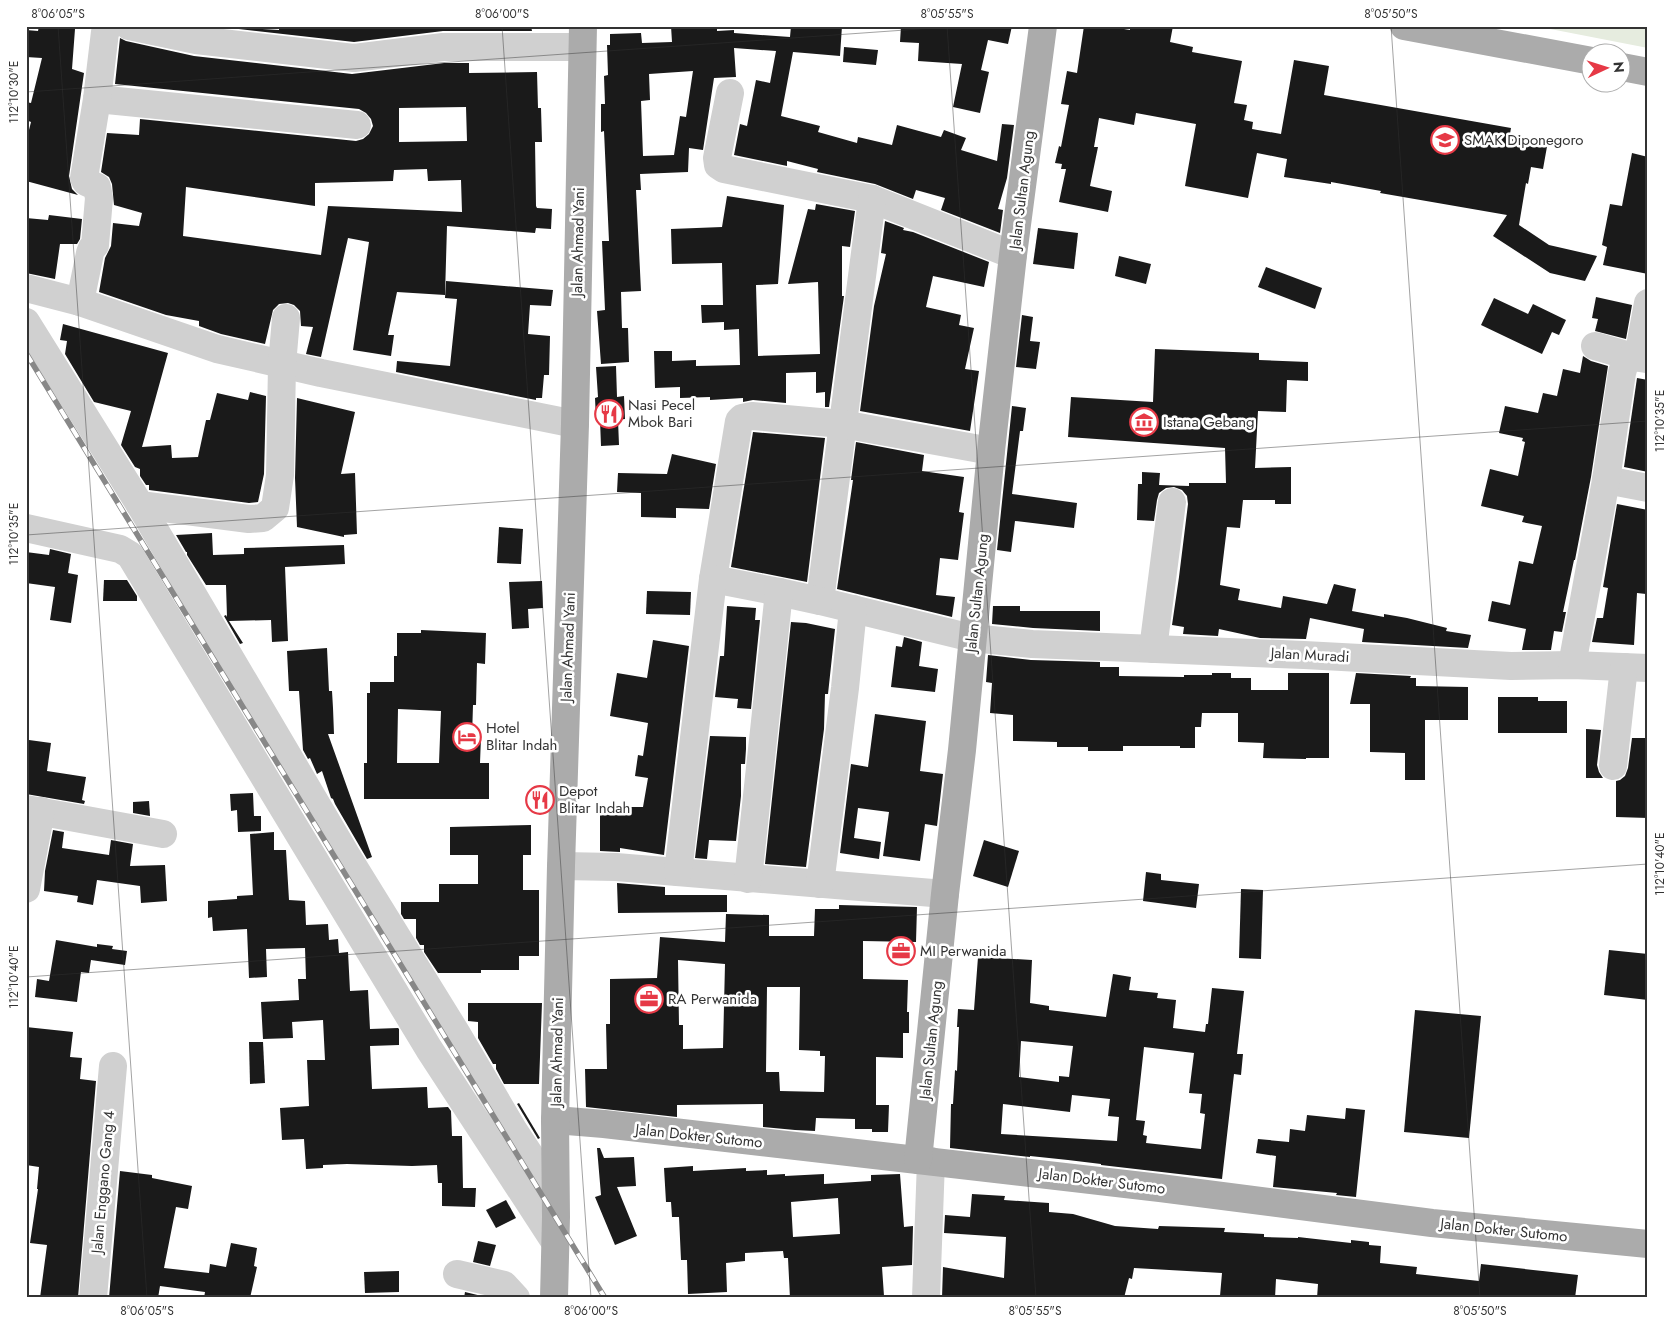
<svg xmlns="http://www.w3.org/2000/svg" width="1674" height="1324" font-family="Jost,sans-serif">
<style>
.green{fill:#e6ecdf}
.building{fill:#1a1a1a;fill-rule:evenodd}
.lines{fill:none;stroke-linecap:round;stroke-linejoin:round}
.minor{stroke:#d0d0d0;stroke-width:28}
.major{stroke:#ababab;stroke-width:28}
.rail-casing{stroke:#888;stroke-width:5.5}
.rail{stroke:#fff;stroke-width:4;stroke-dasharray:11;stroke-linecap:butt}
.ticks{fill:none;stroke:#333;stroke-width:1;stroke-opacity:0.45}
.labels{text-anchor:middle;stroke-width:5;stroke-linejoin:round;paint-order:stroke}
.poi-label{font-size:15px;fill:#333;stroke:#fff;text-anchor:start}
.street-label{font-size:15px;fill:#333;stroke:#fff}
.neatline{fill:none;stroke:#333;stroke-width:2}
.ticks-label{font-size:12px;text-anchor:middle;fill:#333}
</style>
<rect width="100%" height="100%" fill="#fff"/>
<!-- green -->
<polygon class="green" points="1535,26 1648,26 1648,48"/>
<!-- building -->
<g class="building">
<polygon points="39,26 75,29 72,69 84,73 69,176 72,189 78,195 26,181 26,142 31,122 26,120 26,102 31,103 42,58 26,57 26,30 38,31"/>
<polygon points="213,26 279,30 279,26 311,28 311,26 531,26 532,31 443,31 354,42"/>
<path d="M671 26H717V31L734 30V33L790 37 791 26H842L840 56 793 52 781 116 820 126 818 132 857 143 858 137 892 145 897 125 941 137 944 130 966 138 961 150 997 161 1002 124 1014 125 1007 178 998 209 1003 210 1000 233 941 210 945 198 916 190 913 199 875 184 817 172 818 169 787 161V166L734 155 740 124 747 126 756 80 770 83 776 51 734 48 736 77 714 78 703 150 689 148 688 172 640 174 641 190H636L641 291 621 292 622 328H628L629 362 601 364 597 311 605 310 602 241H609L604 131 601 132V104H605L604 76 608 75 607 45H610V34L641 33 642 43 672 42ZM693 71 686 117 680 116 674 155 643 156 641 101 650 100 649 74Z"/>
<polygon points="901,26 1012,26 1008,44 988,40 981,70 989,72 980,113 953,107 962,64 918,61 919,43 900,42"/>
<polygon points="1084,26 1106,26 1130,30 1130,26 1173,26 1170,42 1193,47 1192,52 1242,61 1234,103 1247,105 1244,120 1253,122 1252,129 1281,134 1294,60 1329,66 1324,95 1511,128 1510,134 1548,141 1543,169 1531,167 1528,184 1526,183 1519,225 1549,245 1597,256 1585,281 1550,273 1493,236 1507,215 1380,193 1381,191 1331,182 1331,184 1284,177 1287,159 1257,153 1248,198 1185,186 1196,124 1136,113 1134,125 1099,118 1094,147 1098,147 1090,186 1112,191 1108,212 1059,202 1066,169 1061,169 1062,164 1055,163 1059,146 1061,147 1069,105 1061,104 1067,71 1077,73"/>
<path d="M120 38 126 41 194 56 352 74 444 63H469V73L537 72 538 108H541L542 142H535L536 206 537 208 552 209 551 229 536 228 535 233 447 226 445 295 397 292 388 335H394L391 356 353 350 369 242 348 238 321 357 306 354 313 327 301 326 300 311 294 305 288 303 279 304 273 310 265 344 221 334 199 326V321L166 315 99 292 105 258 111 246 113 223 139 226 142 213 114 205 112 184 109 177 101 172 107 133 139 135 140 119 356 141 363 139 369 134 373 126 371 119 366 113 359 109 115 84ZM466 107 467 141 399 142V108ZM427 169 428 181 461 180 462 212 328 206 321 255 183 236 186 187 315 206V183L393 181 394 170Z"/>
<polygon points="844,47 878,50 876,65 843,62"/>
<polygon points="1632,153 1648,157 1648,274 1603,265 1607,247 1602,245 1610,204 1622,206"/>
<polygon points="727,196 784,205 778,284 756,285 758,356 820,354 818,282 788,284 808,209 815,210 816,204 855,211 850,247 842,246 842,296 844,296 829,407 825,407 825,392 816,393 816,372 786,373 786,403 753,400 743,402 743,398 710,400 710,397 680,398 680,387 655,388 654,351 672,351 672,361 696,360 696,366 740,365 739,329 724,330 724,322 702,323 701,305 723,305 722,263 672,264 671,229 722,227"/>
<polygon points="49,215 82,219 80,239 77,244 60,244 55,279 26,273 26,218 48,220"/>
<polygon points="885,221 904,228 903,230 913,232 989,262 984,287 933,276 926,307 961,315 959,325 974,328 965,369 979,371 970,431 860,411 874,306 886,254 881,253"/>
<polygon points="1038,228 1078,233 1074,269 1033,264"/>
<polygon points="1119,256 1151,264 1146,284 1115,276"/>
<polygon points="1266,267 1322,288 1315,309 1258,287"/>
<polygon points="446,281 553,290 551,306 530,305 528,334 550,336 549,375 544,375 542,398 536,398 536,400 396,372 397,361 450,366 457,299 445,298"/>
<polygon points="1596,297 1632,305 1626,339 1595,331 1598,319 1592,318"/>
<polygon points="1494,298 1528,314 1533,304 1566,320 1559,335 1552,332 1542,354 1481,325"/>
<polygon points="1022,315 1033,317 1030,341 1040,342 1036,369 1016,367"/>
<polygon points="63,324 168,353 142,447 171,445 172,458 198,457 206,420 210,420 217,393 248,400 250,392 266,396 264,474 258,502 249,503 149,490 149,485 146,485 140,476 140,469 135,467 121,445 131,411 94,402 65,354 67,341 60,340"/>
<polygon points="1155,349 1259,353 1259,360 1308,362 1308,381 1287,380 1286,412 1258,411 1255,468 1291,467 1291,504 1275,504 1275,500 1243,500 1240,528 1227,527 1220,585 1240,589 1238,600 1281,608 1283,596 1327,604 1334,584 1356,589 1352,611 1384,617 1384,614 1407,618 1447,628 1446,631 1471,635 1468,648 1362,642 1364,629 1310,618 1306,639 1260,638 1219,629 1218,636 1183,634 1184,627 1172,625 1179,577 1188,504 1187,496 1182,490 1174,487 1166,488 1159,493 1157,500 1154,521 1137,520 1138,484 1142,484 1142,472 1160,473 1159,485 1189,486 1189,483 1226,483 1225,448 1068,437 1071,397 1153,402"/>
<polygon points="1583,356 1591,361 1608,366 1591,477 1575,560 1574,560 1563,612 1566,612 1562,632 1554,631 1551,650 1522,650 1526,629 1488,621 1492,601 1510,605 1519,561 1533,564 1542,526 1522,522 1524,516 1481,506 1490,469 1518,476 1525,442 1522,441 1523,438 1499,433 1505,406 1538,413 1543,393 1557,396 1563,369 1580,373"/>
<polygon points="616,366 617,397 624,396 625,419 618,420 619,445 601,446 600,420 596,420 595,398 598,397 596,367"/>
<polygon points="1637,378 1648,380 1648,472 1624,467"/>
<polygon points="297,398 355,412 341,474 355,473 357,534 344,535 344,537 297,527 295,478"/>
<polygon points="1012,406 1026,408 1023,431 1020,431 1012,494 1077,503 1074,528 1015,521 1011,552 997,550"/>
<polygon points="753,432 825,438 807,582 731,567"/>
<polygon points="856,442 924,455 922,471 964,477 959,512 964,513 958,560 940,558 936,595 955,597 952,617 837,589 853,480 851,480"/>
<polygon points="672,454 716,464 709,509 676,508 676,518 641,517 641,493 617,492 618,473 667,474"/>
<polygon points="1617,504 1648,510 1648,583 1646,594 1637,593 1634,645 1592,642 1597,618 1603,618 1608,588 1603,587"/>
<polygon points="499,527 523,529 521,564 497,563"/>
<polygon points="212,533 213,555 244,554 244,548 344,545 345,564 285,567 288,641 272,642 271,620 229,621 243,643 240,644 224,616 226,615 227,617 226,585 206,585 187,555 187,552 186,552 176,535"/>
<polygon points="50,549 71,554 68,573 78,575 71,623 50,620 55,587 26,583 26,552 49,555"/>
<polygon points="104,580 127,580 137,596 137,601 103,601"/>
<polygon points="542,581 543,608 528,609 529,628 512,629 509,582"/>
<polygon points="647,591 691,592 690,615 646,614"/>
<polygon points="727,606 756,608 755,620 760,620 751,709 737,708 738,699 715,697 720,656 724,656"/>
<polygon points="993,606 1020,606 1020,611 1100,611 1100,631 1033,628 992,624"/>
<polygon points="791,622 806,623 835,629 828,694 825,694 824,729 806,867 765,864"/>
<path d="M421 630 486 633 485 664 477 663 476 705H473L472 737H481L480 763H489V799H364V763H367V693H370V682H394V656H397V633H421ZM398 709 441 711 439 763H397Z"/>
<polygon points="904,637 922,642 919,666 938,669 935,692 891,687 896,646 902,647"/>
<polygon points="653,640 689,646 664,855 620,848 620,852 600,851 600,807 643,807 648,778 635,776 638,755 643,756 648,723 610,716 617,673 647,678"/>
<polygon points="327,648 329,691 332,691 333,708 334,734 328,734 372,857 367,859 335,804 333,799 331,798 322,771 317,774 310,758 308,759 303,750 299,691 289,691 287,651"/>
<polygon points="988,655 1031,660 1100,662 1100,667 1119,667 1119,676 1184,677 1184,675 1212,675 1212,673 1231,673 1231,678 1251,678 1251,690 1288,690 1288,673 1329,673 1329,758 1306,758 1306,759 1263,758 1264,743 1238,742 1238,713 1202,713 1201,727 1195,727 1195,748 1180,748 1180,746 1123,746 1123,751 1088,751 1088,747 1057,747 1057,742 1013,741 1013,715 990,713 992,683 986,682"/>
<polygon points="1356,673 1411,676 1410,678 1416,678 1416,686 1468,687 1468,720 1425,720 1425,780 1405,780 1405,753 1370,752 1370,704 1350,704"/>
<polygon points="1498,697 1538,697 1538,701 1567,701 1567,733 1498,733"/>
<polygon points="875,714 926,721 920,771 943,774 937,826 925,824 920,861 883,856 889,812 858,808 854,838 881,842 879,859 840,853 851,764 868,767"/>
<polygon points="1586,729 1601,730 1597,765 1599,772 1603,778 1586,778"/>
<polygon points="710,736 746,737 746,749 745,764 741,764 741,796 736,841 709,840 707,859 695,858"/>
<polygon points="1632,738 1648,738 1648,818 1616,817 1616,781 1620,780 1625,776 1628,768"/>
<polygon points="29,740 51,743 47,771 86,777 82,800 85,801 84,804 26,794 26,759"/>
<polygon points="253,793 254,816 261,816 261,831 238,832 237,810 231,811 230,794"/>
<polygon points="149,801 150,816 133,813 133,802"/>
<polygon points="531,825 531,855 523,855 523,890 539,890 539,956 519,956 519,970 481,970 481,973 438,973 424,952 424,945 420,945 416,938 416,919 404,919 401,914 401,902 439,902 439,884 478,884 478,855 450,855 450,827"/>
<polygon points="53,830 64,832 62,848 109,855 111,840 133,844 130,866 165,865 167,901 141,903 140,886 97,880 93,905 77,902 78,896 44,891 45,871"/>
<polygon points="274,832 274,850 286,850 289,900 305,901 306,925 328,924 329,940 338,939 339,953 348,952 350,991 368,990 370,1029 398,1028 399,1029 399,1045 370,1046 372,1089 427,1087 428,1108 448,1107 451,1111 452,1136 462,1136 463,1188 476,1188 475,1207 442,1206 442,1183 438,1183 437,1165 412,1166 347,1164 323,1165 323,1168 306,1169 304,1139 282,1140 280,1108 309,1106 307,1060 325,1060 323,1020 292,1022 293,1038 263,1039 261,1002 299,1000 298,979 306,979 305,948 266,949 267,977 249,978 247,929 213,931 212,917 208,918 208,901 237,899 237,896 253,895 250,834"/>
<polygon points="984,840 1019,851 1008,887 973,876"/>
<polygon points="1146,872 1161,874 1161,880 1199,884 1196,908 1143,901"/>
<polygon points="617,883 665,887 665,895 727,895 727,912 618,913"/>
<polygon points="1241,889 1263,890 1261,959 1239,958"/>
<path d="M839 905 917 907 916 942 863 941V979L908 980 907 1012H909V1033H903V1058L876 1057V1105H889L888 1132H872V1129H855V1119L816 1118 815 1131 795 1130 763 1127V1104L677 1105V1117L586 1107 585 1069H607L606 1024H610V979L657 978 660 937 725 942 726 914 769 915V936H814L815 909H839ZM678 960 725 964 723 1048 683 1049V1025H679ZM767 987H800L799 1050 820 1051V1056H825L824 1092 780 1091 779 1072H766Z"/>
<polygon points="56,940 97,947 97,944 113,946 112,949 127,951 125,965 91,960 89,973 81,972 77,1002 35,997 37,979 49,981"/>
<polygon points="1609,950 1648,954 1648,1000 1604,995"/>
<path d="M978 957 1032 960 1030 1003 1049 1006V1010L1106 1017 1113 974 1131 977 1129 990 1158 993 1157 998 1176 1000 1173 1028 1205 1032 1206 1024H1208L1212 988 1244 991 1237 1054H1243L1241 1075 1234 1074 1222 1179 1101 1165V1164L1068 1160 1030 1156V1157L950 1148 951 1104H953L955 1070 957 1071 959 1027H957L958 1009 974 1010ZM1021 1041 1073 1046 1069 1077 1059 1076V1082L1019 1077ZM1144 1047 1194 1053 1189 1093 1202 1094 1200 1113 1205 1114 1201 1149 1146 1143 1147 1136 1143 1135 1145 1121 1136 1120ZM1072 1095 1110 1099 1108 1116 1119 1117 1117 1141 1001 1134 1003 1104 1070 1112Z"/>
<polygon points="468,1003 542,1003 539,1084 504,1084 496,1069 496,1064 493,1064 478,1038 478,1022 468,1021"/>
<polygon points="1415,1010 1481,1016 1469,1138 1404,1132"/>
<polygon points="26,1027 73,1032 70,1057 82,1058 80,1079 96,1081 78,1298 40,1298 47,1245 30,1243 38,1189 37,1189 39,1167 26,1165"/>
<polygon points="249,1042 263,1042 265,1083 250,1084"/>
<polygon points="519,1103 540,1138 538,1139 517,1104"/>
<polygon points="1346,1108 1365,1110 1356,1197 1336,1195 1337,1193 1273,1187 1276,1156 1256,1153 1258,1139 1289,1142 1290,1129 1305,1131 1307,1115 1345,1119"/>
<polygon points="597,1148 600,1148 604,1158 634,1157 636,1186 617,1187 637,1236 615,1245 595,1197 601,1195"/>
<path d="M693 1166V1171L746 1168V1171L767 1170V1175L785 1174V1176L824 1174V1184L871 1181V1175L900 1174 904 1227 913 1226 912 1265 882 1267 884 1296 790 1298 788 1258H784L783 1251 745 1253V1261L726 1263 727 1292 688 1294 687 1260H681L679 1217H672L671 1202H666L664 1168ZM838 1198 840 1234 793 1237 791 1202Z"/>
<polygon points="120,1171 152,1175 152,1178 192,1186 188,1209 176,1207 164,1268 209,1273 210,1264 226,1267 231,1243 257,1248 254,1266 257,1267 250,1298 204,1298 205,1292 160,1286 158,1298 109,1298"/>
<polygon points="972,1194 1005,1196 1004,1200 1049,1203 1049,1212 1073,1214 1115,1226 1158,1229 1159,1226 1225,1228 1224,1232 1264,1234 1264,1237 1298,1238 1298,1237 1351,1243 1351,1240 1369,1242 1369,1245 1381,1246 1380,1263 1417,1267 1416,1274 1479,1281 1481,1264 1578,1275 1575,1298 1317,1298 1318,1284 1276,1279 1275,1298 1233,1298 1220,1296 1222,1273 1134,1268 1132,1279 1129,1278 1124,1298 942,1298 943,1267 1004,1278 1006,1237 944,1233 945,1215 970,1217"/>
<polygon points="506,1200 516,1218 496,1228 486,1210"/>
<polygon points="478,1241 496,1245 490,1266 473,1262"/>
<polygon points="399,1271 399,1292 365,1293 364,1272"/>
<polygon points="465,1292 490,1298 464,1298"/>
</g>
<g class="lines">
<!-- minor -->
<g class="minor">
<polyline points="129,26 196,40 354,58 443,47 582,47"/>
<polyline points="730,93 717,158 718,165 724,169 872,199 1013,255"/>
<polyline points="97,99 357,125"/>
<polyline points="872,199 820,601 972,638 1032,644 1304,655 1511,666 1572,665 1648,668"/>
<polyline points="26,288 80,302 217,349 321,373 575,424"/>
<polyline points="80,302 90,253 92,248 95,245 99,198 97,187 86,182 84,178 97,99 105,32 109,26"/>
<polyline points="26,322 140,505 347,856 457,1034 514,1131 555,1193"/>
<polyline points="1595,346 1633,357 1646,359"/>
<polyline points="1638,357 1648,303"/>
<polyline points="1606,480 1648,488"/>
<polyline points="140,505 249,519 263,518 275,508 280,475 282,365 286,318"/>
<polyline points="26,528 120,549 130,555 429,1049 555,1242"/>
<polyline points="820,601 779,592 713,579 739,421 742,418 752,416 842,424 991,451"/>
<polyline points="1153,649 1172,502"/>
<polyline points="1572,665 1606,480 1622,373 1625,362 1633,357"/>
<polyline points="1613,766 1624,667"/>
<polyline points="26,809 163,834"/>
<polyline points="561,866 616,867 945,894"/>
<polyline points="678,872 713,579"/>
<polyline points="748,879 779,592"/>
<polyline points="820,884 845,688 853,609"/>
<polyline points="26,889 41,811"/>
<polyline points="457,1274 504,1285 516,1298"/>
<polyline points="93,1298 113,1066"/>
<polyline points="926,1298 931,1161"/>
</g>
<!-- major -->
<g class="major">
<polyline points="1404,26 1592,61"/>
<polyline points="1622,67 1648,72"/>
<polyline points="555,1120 604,1124 1160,1188 1432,1223 1648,1244"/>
<polyline points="918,1160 945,894 962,750 991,451 1013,255 1043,26"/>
<polyline points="554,1298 556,1217 555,1120 561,866 575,424 583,26"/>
</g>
<defs>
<polyline id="rail" points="26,353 605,1298"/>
</defs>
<!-- rail casing -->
<use href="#rail" class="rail-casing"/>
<!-- rail -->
<use href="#rail" class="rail"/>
</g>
<!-- ticks -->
<path class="ticks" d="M58 26 147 1298M502 26 591 1298M947 26 1036 1298M1391 26 1480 1298M26 92 962 26M26 535 1648 421M26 977 1648 864"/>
<!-- icons -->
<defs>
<symbol id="school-ring" viewBox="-11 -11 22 22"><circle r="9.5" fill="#fff" stroke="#e63946" stroke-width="1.5"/><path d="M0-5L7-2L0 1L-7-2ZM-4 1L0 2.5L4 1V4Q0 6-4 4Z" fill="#e63946"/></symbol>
<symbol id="restaurant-ring" viewBox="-11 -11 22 22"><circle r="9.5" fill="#fff" stroke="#e63946" stroke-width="1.5"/><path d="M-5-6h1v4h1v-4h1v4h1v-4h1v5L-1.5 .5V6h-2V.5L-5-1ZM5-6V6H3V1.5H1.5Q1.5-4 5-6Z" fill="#e63946"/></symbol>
<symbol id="museum-ring" viewBox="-11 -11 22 22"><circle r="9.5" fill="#fff" stroke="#e63946" stroke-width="1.5"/><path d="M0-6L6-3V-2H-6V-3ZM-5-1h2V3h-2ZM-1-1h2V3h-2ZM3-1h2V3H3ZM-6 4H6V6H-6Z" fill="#e63946"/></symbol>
<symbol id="hotel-ring" viewBox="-11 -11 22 22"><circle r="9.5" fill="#fff" stroke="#e63946" stroke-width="1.5"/><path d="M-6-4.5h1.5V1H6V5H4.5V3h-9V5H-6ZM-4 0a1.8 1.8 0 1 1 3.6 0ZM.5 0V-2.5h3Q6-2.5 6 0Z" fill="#e63946"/></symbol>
<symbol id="office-ring" viewBox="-11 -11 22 22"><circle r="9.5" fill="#fff" stroke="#e63946" stroke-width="1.5"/><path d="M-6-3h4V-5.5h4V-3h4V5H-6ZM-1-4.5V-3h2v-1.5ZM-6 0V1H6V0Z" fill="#e63946"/></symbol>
</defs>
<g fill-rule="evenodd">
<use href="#school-ring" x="1429" y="124" width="32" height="32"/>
<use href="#restaurant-ring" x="593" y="398" width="32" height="32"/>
<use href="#museum-ring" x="1128" y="406" width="32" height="32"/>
<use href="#hotel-ring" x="451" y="721" width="32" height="32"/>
<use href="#restaurant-ring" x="524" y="784" width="32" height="32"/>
<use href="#office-ring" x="885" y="935" width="32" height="32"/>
<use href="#office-ring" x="633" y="983" width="32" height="32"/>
</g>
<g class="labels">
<!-- poi labels -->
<g class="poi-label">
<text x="1464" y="145">SMAK Diponegoro</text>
<text x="628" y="410">Nasi Pecel<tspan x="628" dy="17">Mbok Bari</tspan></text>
<text x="1163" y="427">Istana Gebang</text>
<text x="486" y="733">Hotel<tspan x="486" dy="17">Blitar Indah</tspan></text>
<text x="559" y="796">Depot<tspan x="559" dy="17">Blitar Indah</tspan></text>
<text x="920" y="956">MI Perwanida</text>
<text x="668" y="1004">RA Perwanida</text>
</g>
<!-- street labels -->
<g class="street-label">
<text transform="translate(1022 190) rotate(-83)" y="5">Jalan Sultan Agung</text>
<text transform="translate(578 242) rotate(-89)" y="5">Jalan Ahmad Yani</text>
<text transform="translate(977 593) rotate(-84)" y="5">Jalan Sultan Agung</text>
<text transform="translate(568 647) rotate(-88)" y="5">Jalan Ahmad Yani</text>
<text transform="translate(1310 655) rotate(3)" y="5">Jalan Muradi</text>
<text transform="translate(931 1040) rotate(-84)" y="5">Jalan Sultan Agung</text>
<text transform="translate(557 1052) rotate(-89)" y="5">Jalan Ahmad Yani</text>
<text transform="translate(699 1136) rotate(6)" y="5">Jalan Dokter Sutomo</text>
<text transform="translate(1102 1181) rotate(7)" y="5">Jalan Dokter Sutomo</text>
<text transform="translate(103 1182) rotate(-85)" y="5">Jalan Enggano Gang 4</text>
<text transform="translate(1504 1230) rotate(6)" y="5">Jalan Dokter Sutomo</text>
</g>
</g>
<!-- border -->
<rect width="1674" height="1324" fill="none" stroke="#ffffff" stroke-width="55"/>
<!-- north arrow -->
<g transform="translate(1606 68) rotate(86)"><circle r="24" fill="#ffffff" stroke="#adadad"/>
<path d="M0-4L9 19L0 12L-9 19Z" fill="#e63946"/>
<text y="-8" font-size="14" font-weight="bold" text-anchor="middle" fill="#333333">N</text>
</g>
<rect x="28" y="28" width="1618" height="1268" class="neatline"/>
<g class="ticks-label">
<text x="58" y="18">8°06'05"S</text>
<text x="502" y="18">8°06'00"S</text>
<text x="947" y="18">8°05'55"S</text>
<text x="1391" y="18">8°05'50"S</text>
<text transform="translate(14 92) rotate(-90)" y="4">112°10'30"E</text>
<text transform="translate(1660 421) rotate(-90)" y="4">112°10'35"E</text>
<text transform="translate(14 534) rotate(-90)" y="4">112°10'35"E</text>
<text transform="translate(1660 864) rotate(-90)" y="4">112°10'40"E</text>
<text transform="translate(14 977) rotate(-90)" y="4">112°10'40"E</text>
<text x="147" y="1315">8°06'05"S</text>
<text x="591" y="1315">8°06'00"S</text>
<text x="1035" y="1315">8°05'55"S</text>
<text x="1480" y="1315">8°05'50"S</text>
</g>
</svg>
